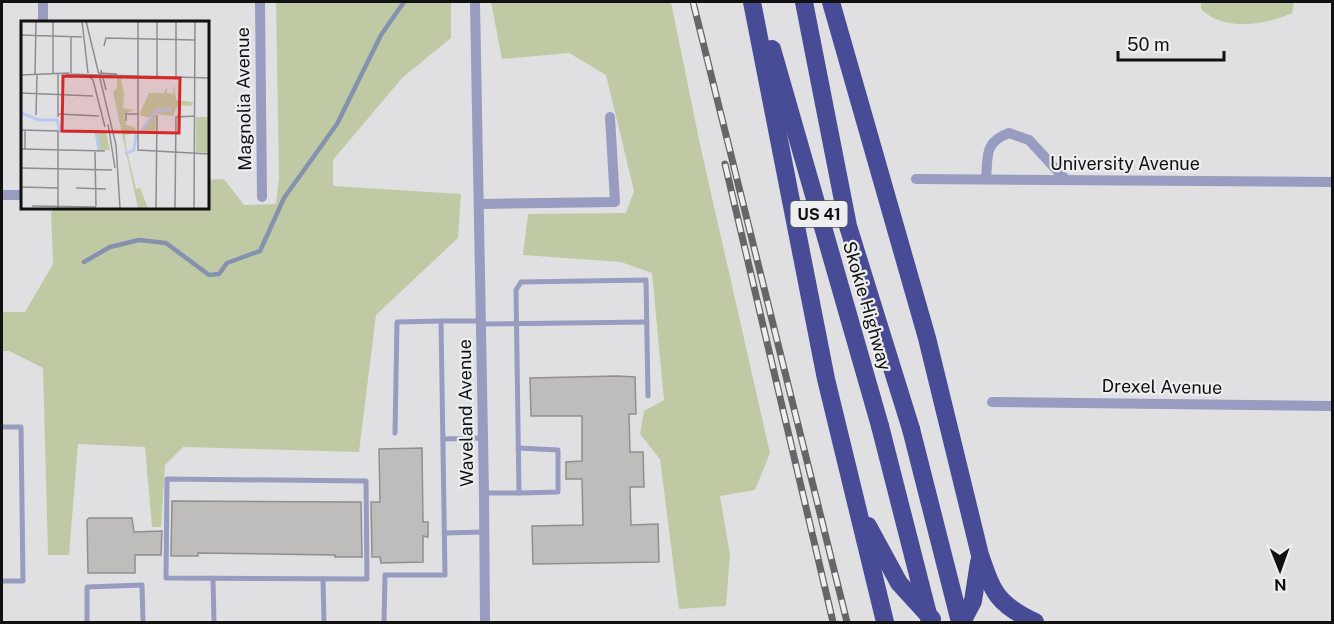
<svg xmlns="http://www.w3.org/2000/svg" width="1334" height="624" font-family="'Public Sans',sans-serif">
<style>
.green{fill:#bfcaa5}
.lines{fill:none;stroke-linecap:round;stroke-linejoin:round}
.stream{stroke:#8592ae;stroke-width:4.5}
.building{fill:#bebdbc;stroke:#908f8e;stroke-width:1.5}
.lane{stroke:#979cc0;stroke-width:5}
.street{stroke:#979cc0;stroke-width:10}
.highway{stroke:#484b95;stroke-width:18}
.rail-casing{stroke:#666667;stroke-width:7}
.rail{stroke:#edeeef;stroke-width:4.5;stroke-dasharray:14;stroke-linecap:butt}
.highway-bridge{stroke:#484b95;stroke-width:18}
.labels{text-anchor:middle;stroke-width:4.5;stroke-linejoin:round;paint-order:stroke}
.shield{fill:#edeeef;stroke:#535354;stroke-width:1.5}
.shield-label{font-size:16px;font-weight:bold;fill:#111112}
.street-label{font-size:18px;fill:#111112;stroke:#edeeef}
.inset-river{fill:none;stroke:#b7caf1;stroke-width:3}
.inset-road{fill:none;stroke:#8d8d8f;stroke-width:1.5}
.view{fill:#d62828;fill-opacity:0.15;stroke:#d62828;stroke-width:3}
.inset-edge{fill:none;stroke:#111112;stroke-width:3}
</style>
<rect width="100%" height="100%" fill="#e0e0e2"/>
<!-- green -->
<g class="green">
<polygon points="276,2 451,2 451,38 402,78 333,160 333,186 461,194 458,238 376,315 359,452 183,447 165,465 161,527 152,527 145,447 78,444 69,555 48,555 43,368 9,351 2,351 2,312 25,312 53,264 51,213 56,207 207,207 207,180 224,179 244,205 276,204 279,178"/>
<polygon points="491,2 671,2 701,149 770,453 755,490 720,496 730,555 726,606 679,609 660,459 640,434 644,411 664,400 652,273 621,262 523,255 528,214 626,213 634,191 606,75 569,53 502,59"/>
<path d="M1201 2H1292L1294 3 1292 13C1265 25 1224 32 1201 9Z"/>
</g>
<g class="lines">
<!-- stream -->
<polyline class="stream" points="84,262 110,247 139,240 166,243 209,275 219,274 227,263 260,251 284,198 337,124 381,35 404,2"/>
</g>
<!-- building -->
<g class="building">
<polygon points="617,376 635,377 636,414 629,414 630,452 643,452 644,487 630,487 631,525 658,524 659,562 533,564 532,526 583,525 582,479 566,479 566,462 582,461 582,416 531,416 530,378"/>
<polygon points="422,448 423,522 428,522 428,537 423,536 423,562 381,563 380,557 372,557 371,502 380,502 379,449"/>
<polygon points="172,501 361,502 362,557 335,557 335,555 198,553 198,556 171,556"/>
<polygon points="89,518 132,518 134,532 162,531 161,555 135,555 135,573 88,573 87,520"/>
</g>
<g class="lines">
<!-- lane -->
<g class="lane">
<polyline points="481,324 647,322"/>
<polyline points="2,427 21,427 23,581 2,581"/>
<polyline points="395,433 397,322 441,321"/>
<polyline points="443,439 483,438"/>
<polyline points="518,448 558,450 558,492 519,493"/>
<polygon points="167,479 366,481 367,579 166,578"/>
<polyline points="484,493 519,493 516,290 521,282 646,280 648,396"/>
<polyline points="445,533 484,532"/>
<polyline points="213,578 214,622"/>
<polyline points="323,579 324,622"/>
<polyline points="87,622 87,587 142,585 143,622"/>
<polyline points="384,622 385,575 445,575 441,321 481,321"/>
</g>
<!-- street -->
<g class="street">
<polyline points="43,2 43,22"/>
<polyline points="260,2 262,197"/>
<polyline points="475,2 484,493 485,622"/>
<polyline points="916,179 1332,182"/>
<path d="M986 179C988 156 984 142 1009 133L1029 140 1066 180"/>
<polyline points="2,195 22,195"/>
<polyline points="479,204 615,202 610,117"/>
<polyline points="992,402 1332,406"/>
</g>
<!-- highway -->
<g class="highway">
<polyline points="752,2 826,379 885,622"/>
<polyline points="804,2 848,226 911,429"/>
<path d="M831 2 927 338 980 555C993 593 997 604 1035 622"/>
<polyline points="772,49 880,426"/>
<polyline points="868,526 899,583 932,619"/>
<polyline points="962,622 973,601 979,562"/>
</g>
<defs>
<g id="rail">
<polyline points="693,2 847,622"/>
<polyline points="725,164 833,622"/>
</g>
</defs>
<!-- rail casing -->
<use href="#rail" class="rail-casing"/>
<!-- rail -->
<use href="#rail" class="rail"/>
<!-- highway-bridge -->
<g class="highway-bridge">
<polyline points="880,426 930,622"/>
<polyline points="911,429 960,622"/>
</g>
</g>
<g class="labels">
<!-- shield labels -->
<rect class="shield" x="790.5" y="201" width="57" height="26" rx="4.5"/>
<g class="shield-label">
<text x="819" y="220">US 41</text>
</g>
<!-- street labels -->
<g class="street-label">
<text transform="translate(244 99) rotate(-91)" y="6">Magnolia Avenue</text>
<text x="1125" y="170">University Avenue</text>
<text transform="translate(867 306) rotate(74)" y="6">Skokie Highway</text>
<text transform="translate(1162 387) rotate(1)" y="6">Drexel Avenue</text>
<text transform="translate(466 413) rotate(-91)" y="6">Waveland Avenue</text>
</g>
</g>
<!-- overview -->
<g transform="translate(21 21)">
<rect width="188" height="188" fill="#e0e0e2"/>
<path d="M96 57H100L103 73 102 87 113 89 103 94 105 104 114 106 115 112 104 114 105 126 115 168 119 167 127 187H117L92 71 96 67ZM153 63 155 79 172 81 171 85 157 84 152 95 135 93 134 112 119 113 129 97 118 94 128 72H143L146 65V72L152 73ZM175 96H187V132L175 131ZM75 111H85L89 129H77Z" fill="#bfcaa5"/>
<path class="inset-river" d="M0 92 18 99H36L39 110 75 111 78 129M119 112 136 89H151M104 133 113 129 115 112"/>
<path class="inset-road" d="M61 0 67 52M65 0 95 124 99 187M117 0V129L188 133M0 14 61 16M83 25 85 17 174 19M80 49 85 69M32 52V0M50 52V16M77 52 96 53M14 53 15 0M37 53V96M45 53 188 57M0 54 48 52M67 55 72 59 84 106M136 55V0M155 55V0M0 72 72 75M37 93 78 95M15 94 16 54M105 100V93H117M87 103 94 147M0 109 37 110V187M4 109V128M0 128 84 130M74 131 75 185M0 147 91 149M0 166 37 167M55 167 85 168M11 185 75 186M135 187 136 94M154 187 155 96 174 95M173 187 174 0"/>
<path class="view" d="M42 55 159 57 158 112 41 110Z"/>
<rect width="188" height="188" class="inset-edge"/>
</g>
<!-- border -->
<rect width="1334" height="624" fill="none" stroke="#111112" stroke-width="6"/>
<!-- north arrow -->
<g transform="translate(1280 570) rotate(179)" stroke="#edeeef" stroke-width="4.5" paint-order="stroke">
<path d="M0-4.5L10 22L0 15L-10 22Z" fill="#111112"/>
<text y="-9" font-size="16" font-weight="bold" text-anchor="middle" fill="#111112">N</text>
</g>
<!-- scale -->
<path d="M1118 51v9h106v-9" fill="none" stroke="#111112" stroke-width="3"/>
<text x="1127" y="51" font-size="18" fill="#111112" stroke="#edeeef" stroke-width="4.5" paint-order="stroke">50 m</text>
</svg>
